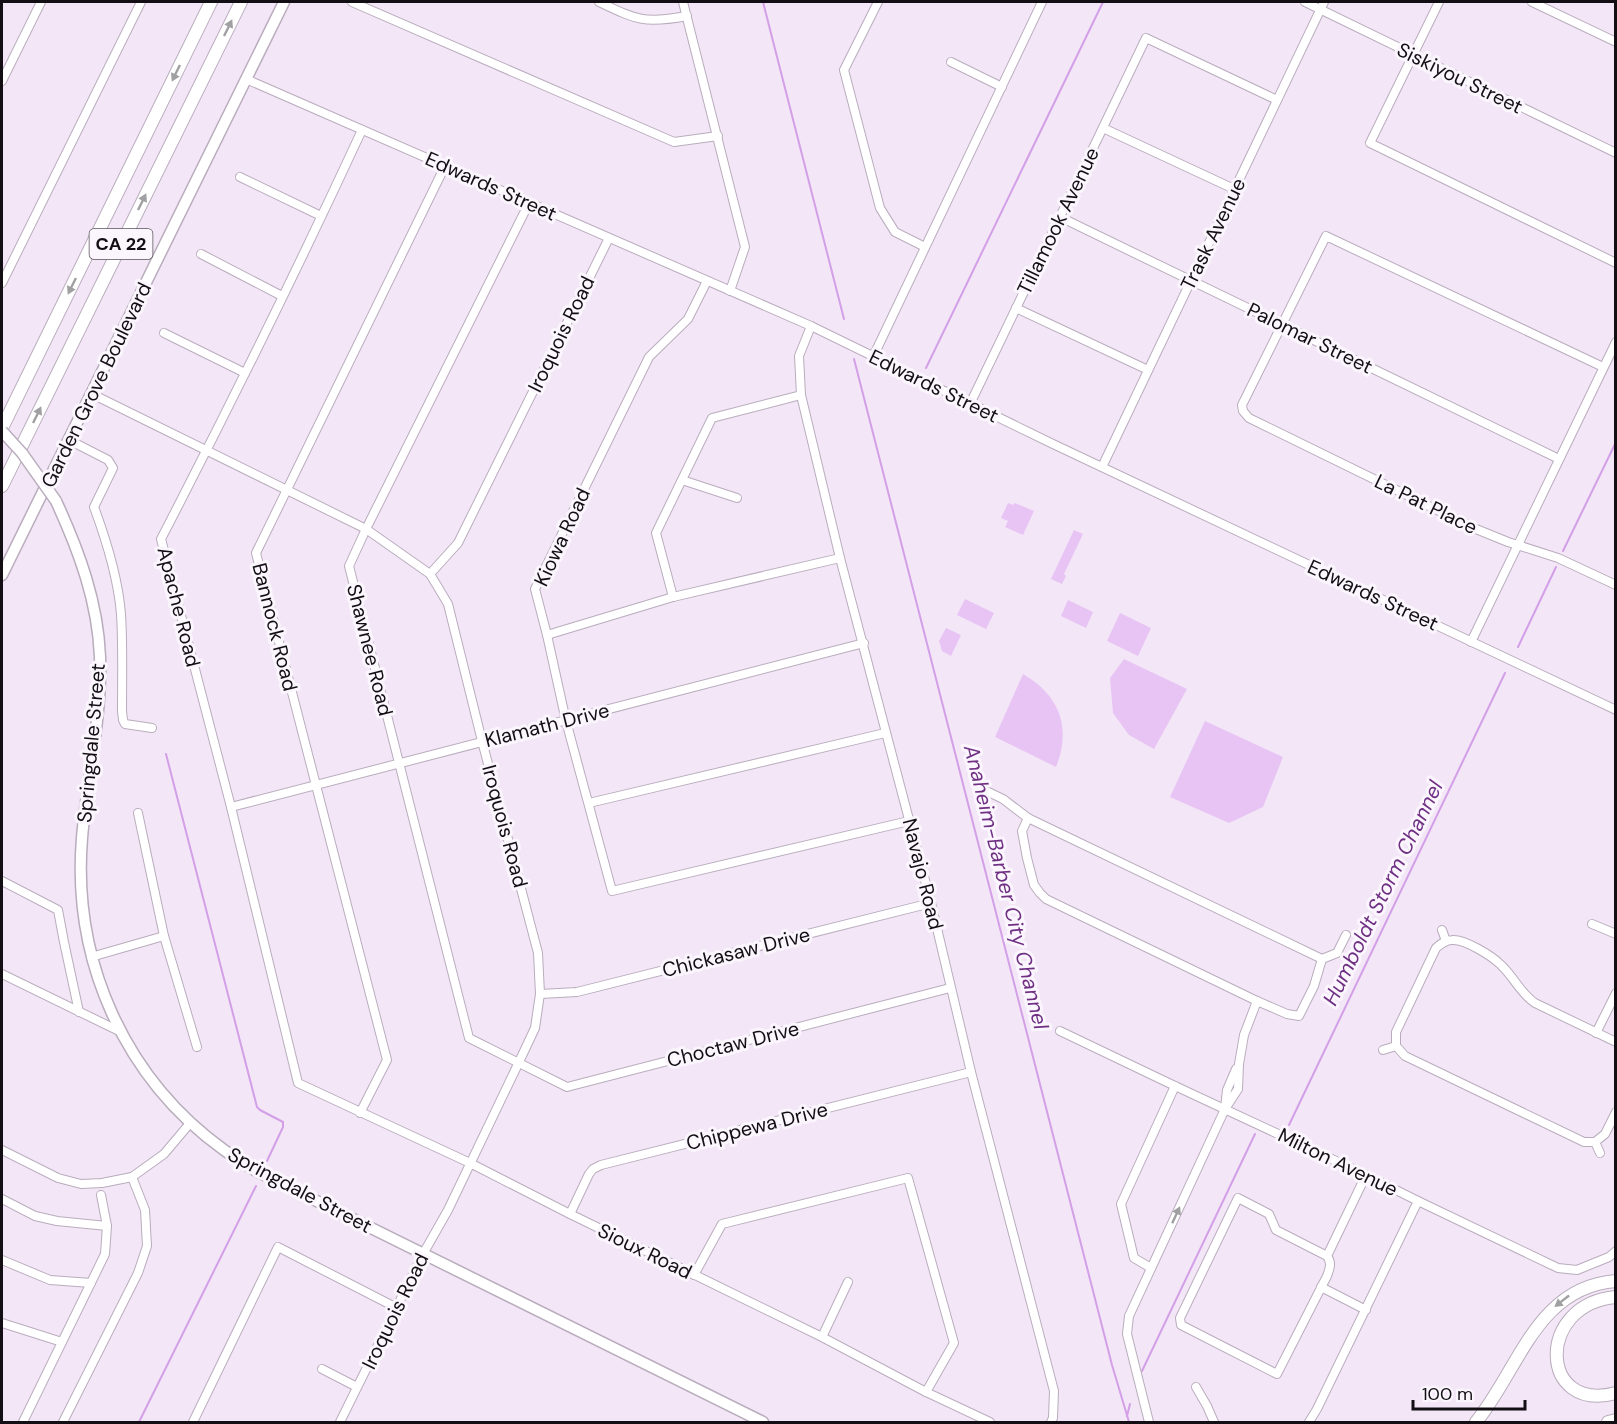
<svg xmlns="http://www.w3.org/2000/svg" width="1617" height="1424" font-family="'DM Sans',sans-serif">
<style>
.green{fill:#e8c4f5}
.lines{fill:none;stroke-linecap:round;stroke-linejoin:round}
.stream{stroke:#d39fe7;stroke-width:2}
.minor-casing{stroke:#b9adbd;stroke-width:10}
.major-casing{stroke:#b9adbd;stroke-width:13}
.highway-casing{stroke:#b9adbd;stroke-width:14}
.minor{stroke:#fff;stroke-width:8}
.major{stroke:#fff;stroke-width:10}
.highway{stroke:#fff;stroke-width:12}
.major-bridge-casing{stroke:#b9adbd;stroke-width:13;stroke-linecap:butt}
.major-bridge{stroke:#fff;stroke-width:10}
.oneway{fill:#a09fa1}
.labels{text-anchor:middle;stroke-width:6;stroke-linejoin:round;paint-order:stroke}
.shield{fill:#fbf6fd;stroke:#58545a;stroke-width:1.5}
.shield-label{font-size:18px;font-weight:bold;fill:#120e14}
.street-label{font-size:20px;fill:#120e14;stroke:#fbf6fd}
.water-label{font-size:21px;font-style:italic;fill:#6f3084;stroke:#fbf6fd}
</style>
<rect width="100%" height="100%" fill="#f3e6f7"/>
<!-- green -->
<g class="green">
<polygon points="1008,503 1013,505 1015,503 1034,511 1023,535 1005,527 1008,521 1001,518"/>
<polygon points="1074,530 1083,534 1064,574 1066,576 1062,584 1051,579"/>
<polygon points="965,599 994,613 986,629 957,615"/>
<polygon points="1068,600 1093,612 1086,628 1061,616"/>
<polygon points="1120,613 1151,628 1138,656 1107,641"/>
<polygon points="946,628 961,635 951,656 942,651 939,641"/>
<polygon points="1124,659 1187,689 1154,749 1129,735 1113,713 1110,678"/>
<path d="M1023 674C1059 695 1072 727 1056 767L995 737Z"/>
<polygon points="1205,721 1283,757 1263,807 1229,823 1170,797"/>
</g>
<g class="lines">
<!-- stream -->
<g class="stream">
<polyline points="763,2 844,319"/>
<polyline points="854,359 1112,1365 1129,1422"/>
<polyline points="926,368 1103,2"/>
<polyline points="1563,551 1616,442"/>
<polyline points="1518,647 1556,567"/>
<polyline points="166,754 257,1107 260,1110 283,1122 283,1127 267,1161"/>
<polyline points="1289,1125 1505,673"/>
<polyline points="1142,1371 1255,1134"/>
<polyline points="1127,1416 1130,1404"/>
<polyline points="139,1422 256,1186"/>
</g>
<defs>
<g id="minor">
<polyline points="352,2 674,142 718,136"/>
<path d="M599 2C637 20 644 24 687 16"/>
<polyline points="683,2 745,247 730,291"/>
<polyline points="878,2 844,70 880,208 895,232 925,247"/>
<polyline points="1305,2 1616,153"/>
<polyline points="1439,2 1370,143 1616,263"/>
<polyline points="1532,2 1616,42"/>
<polyline points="951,62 1002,87"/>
<polyline points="246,79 811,326 1053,444 1616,710"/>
<polyline points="2,81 41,2"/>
<polyline points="1103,128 1234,189"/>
<path d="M362 130C298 268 231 404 161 539L231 807 298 1083 470 1163 570 1214 822 1337 926 1392 990 1422"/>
<polyline points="240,177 321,216"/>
<polyline points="529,203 366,529 349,566 469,1038 567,1087 950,988"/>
<polyline points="1060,217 1559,459"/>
<polyline points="201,254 282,296"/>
<polyline points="707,281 688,319 649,357 535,589 547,635 566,721 612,891 909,821"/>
<polyline points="2,283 141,2"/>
<polyline points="1016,308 1148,370"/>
<polyline points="811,326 799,356 801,395 840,558 931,903 971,1072 1054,1391 1053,1418 1051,1422"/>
<polyline points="164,333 245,373"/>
<polyline points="873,357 1042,2"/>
<polyline points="1603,367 1326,236 1242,405 1243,411 1249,418 1476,529 1508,542 1558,558 1616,585"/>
<polyline points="92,394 366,529 430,574"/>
<polyline points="970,404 1146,38 1277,100"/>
<path d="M69 440 108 460 113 468 94 507C107 542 118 577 121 614 123 646 122 679 122 711L123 720 125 724 152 728"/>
<polyline points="1102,467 1324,2"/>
<polyline points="682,480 737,498"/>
<polyline points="673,597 656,533 712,418 801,395"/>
<polyline points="547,635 673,597 840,558"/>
<polyline points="1471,642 1616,342"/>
<polyline points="978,787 1003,799 1028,818 1322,959"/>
<polyline points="589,803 885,733"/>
<polyline points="231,807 864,643"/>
<polyline points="138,813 164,936 197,1047"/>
<polyline points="1028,818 1022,831 1027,858 1034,885 1040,893 1046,899 1257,1001 1287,1014 1299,1016 1314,986 1322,959 1337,953 1346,935"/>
<polyline points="2,881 58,910 64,942 79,1012"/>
<polyline points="1592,924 1616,934"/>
<polyline points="1442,930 1446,941"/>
<polyline points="91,957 164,936"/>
<polyline points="2,974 119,1031"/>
<polyline points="540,994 577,992 931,903"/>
<polyline points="1060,1031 1175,1086 1366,1175 1418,1201 1558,1268 1577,1270 1609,1257 1616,1251"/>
<polyline points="1596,1033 1616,993"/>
<path d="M1396 1046V1032L1436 948C1441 944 1445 940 1452 940 1465 939 1492 956 1501 965 1514 977 1520 993 1535 1003L1616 1042"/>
<polyline points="1396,1046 1405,1056 1584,1142 1595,1142"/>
<polyline points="1383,1050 1396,1046"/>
<polyline points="1225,1108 1227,1090 1236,1069"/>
<polyline points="360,1113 387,1060 256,553 445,166"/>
<polyline points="1595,1142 1605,1134 1616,1112"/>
<polyline points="1595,1142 1600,1153"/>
<polyline points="2,1150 58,1178 81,1184 102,1183 132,1177 164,1154 191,1122"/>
<polyline points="2,1199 35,1216 57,1221 107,1226"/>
<polyline points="570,1214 589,1174 593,1169 601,1165 971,1072"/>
<path d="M1327 1256 1276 1230 1269 1214 1238 1198 1180 1318 1181 1325 1277 1374 1327 1276C1330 1268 1332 1263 1327 1256L1366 1175"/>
<polyline points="2,1260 50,1280 91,1283"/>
<polyline points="1151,1268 1134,1258 1121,1204 1175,1086"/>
<polyline points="694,1275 722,1224 908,1178 954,1343 926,1392"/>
<polyline points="1321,1287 1366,1310"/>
<polyline points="2,1323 62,1342"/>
<polyline points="822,1337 848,1282"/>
<polyline points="322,1369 357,1387"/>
<polyline points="1196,1387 1207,1406 1214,1422"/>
<polyline points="23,1422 105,1254 107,1226 101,1195"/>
<polyline points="63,1422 138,1273 147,1246 145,1210 132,1177"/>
<polyline points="193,1422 278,1247 397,1308"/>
<polyline points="340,1422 423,1254 448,1210 519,1062 535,1028 540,994 538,953 482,741 448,604 430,574 458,543 609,238"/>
<polyline points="1149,1422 1127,1334 1129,1316 1225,1109 1238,1089 1239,1064 1244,1035 1257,1001"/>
<polyline points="1309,1422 1317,1409 1418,1201"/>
</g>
<g id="major">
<path d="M56 501C79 551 98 602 100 657 102 718 87 778 82 838 72 960 124 1078 224 1150 235 1158 247 1165 258 1172L763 1422"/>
<polyline points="2,575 284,2"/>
</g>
<g id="highway">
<polyline points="2,428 211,2"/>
<polyline points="2,486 241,2"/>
<path d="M1616 1297C1535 1304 1539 1414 1616 1393"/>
<path d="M1476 1422C1519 1370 1536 1287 1616 1281"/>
<polyline points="1608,1422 1616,1420"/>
</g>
</defs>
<!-- minor casing -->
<use href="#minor" class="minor-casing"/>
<!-- major casing -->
<use href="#major" class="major-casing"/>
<!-- highway casing -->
<use href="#highway" class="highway-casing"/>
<!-- minor -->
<use href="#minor" class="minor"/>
<!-- major -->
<use href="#major" class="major"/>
<!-- highway -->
<use href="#highway" class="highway"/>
<defs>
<polyline id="major-bridge" points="2,431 22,453 56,501"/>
</defs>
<!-- major-bridge casing -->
<use href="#major-bridge" class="major-bridge-casing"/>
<!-- major-bridge -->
<use href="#major-bridge" class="major-bridge"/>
</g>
<!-- one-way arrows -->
<defs><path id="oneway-solid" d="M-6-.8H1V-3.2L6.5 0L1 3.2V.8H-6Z" transform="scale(1.5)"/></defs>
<g class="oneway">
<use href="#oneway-solid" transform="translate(228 28) rotate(-64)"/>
<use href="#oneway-solid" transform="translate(176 73) rotate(116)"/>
<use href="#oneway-solid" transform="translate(142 202) rotate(-64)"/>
<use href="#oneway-solid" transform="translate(72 286) rotate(116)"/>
<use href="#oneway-solid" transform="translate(37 415) rotate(-64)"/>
<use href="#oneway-solid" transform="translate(1176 1215) rotate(-65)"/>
<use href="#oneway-solid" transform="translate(1562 1301) rotate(142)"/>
</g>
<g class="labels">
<!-- shield labels -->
<rect class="shield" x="89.5" y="229" width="63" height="30" rx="4.5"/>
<g class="shield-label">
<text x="121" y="250">CA 22</text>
</g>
<!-- street labels -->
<g class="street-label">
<text transform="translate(1460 78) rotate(26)" y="7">Siskiyou Street</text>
<text transform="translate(491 186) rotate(24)" y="7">Edwards Street</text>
<text transform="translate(1058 221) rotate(-64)" y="7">Tillamook Avenue</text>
<text transform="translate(1213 234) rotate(-64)" y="7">Trask Avenue</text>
<text transform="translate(561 334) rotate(-64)" y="7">Iroquois Road</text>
<text transform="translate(1310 338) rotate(26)" y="7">Palomar Street</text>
<text transform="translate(96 385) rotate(-64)" y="7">Garden Grove Boulevard</text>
<text transform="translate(934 386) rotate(26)" y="7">Edwards Street</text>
<text transform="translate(1426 504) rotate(26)" y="7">La Pat Place</text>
<text transform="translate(562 537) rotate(-65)" y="7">Kiowa Road</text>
<text transform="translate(1373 595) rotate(25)" y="7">Edwards Street</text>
<text transform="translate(179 607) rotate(76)" y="7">Apache Road</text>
<text transform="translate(275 627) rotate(76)" y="7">Bannock Road</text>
<text transform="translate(370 650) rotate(76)" y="7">Shawnee Road</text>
<text transform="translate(547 725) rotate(-14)" y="7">Klamath Drive</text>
<text transform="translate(91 743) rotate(-85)" y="7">Springdale Street</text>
<text transform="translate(505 826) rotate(75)" y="7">Iroquois Road</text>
<text transform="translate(923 874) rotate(76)" y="7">Navajo Road</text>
<text transform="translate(736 952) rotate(-14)" y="7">Chickasaw Drive</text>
<text transform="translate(733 1044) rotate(-14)" y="7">Choctaw Drive</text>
<text transform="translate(757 1126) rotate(-14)" y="7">Chippewa Drive</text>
<text transform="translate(1338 1162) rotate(26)" y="7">Milton Avenue</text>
<text transform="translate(300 1190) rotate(28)" y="7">Springdale Street</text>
<text transform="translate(645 1251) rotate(26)" y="7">Sioux Road</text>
<text transform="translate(395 1311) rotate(-64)" y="7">Iroquois Road</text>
</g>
<!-- water labels -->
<g class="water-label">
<text transform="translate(1006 887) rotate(76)" y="7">Anaheim-Barber City Channel</text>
<text transform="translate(1383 893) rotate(-64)" y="7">Humboldt Storm Channel</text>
</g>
</g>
<!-- border -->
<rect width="1617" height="1424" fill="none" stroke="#120e14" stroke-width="6"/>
<!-- scale -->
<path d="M1413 1400v9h112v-9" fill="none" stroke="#120e14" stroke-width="3"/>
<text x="1422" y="1400" font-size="18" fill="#120e14" stroke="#fbf6fd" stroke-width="4.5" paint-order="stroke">100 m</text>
</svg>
